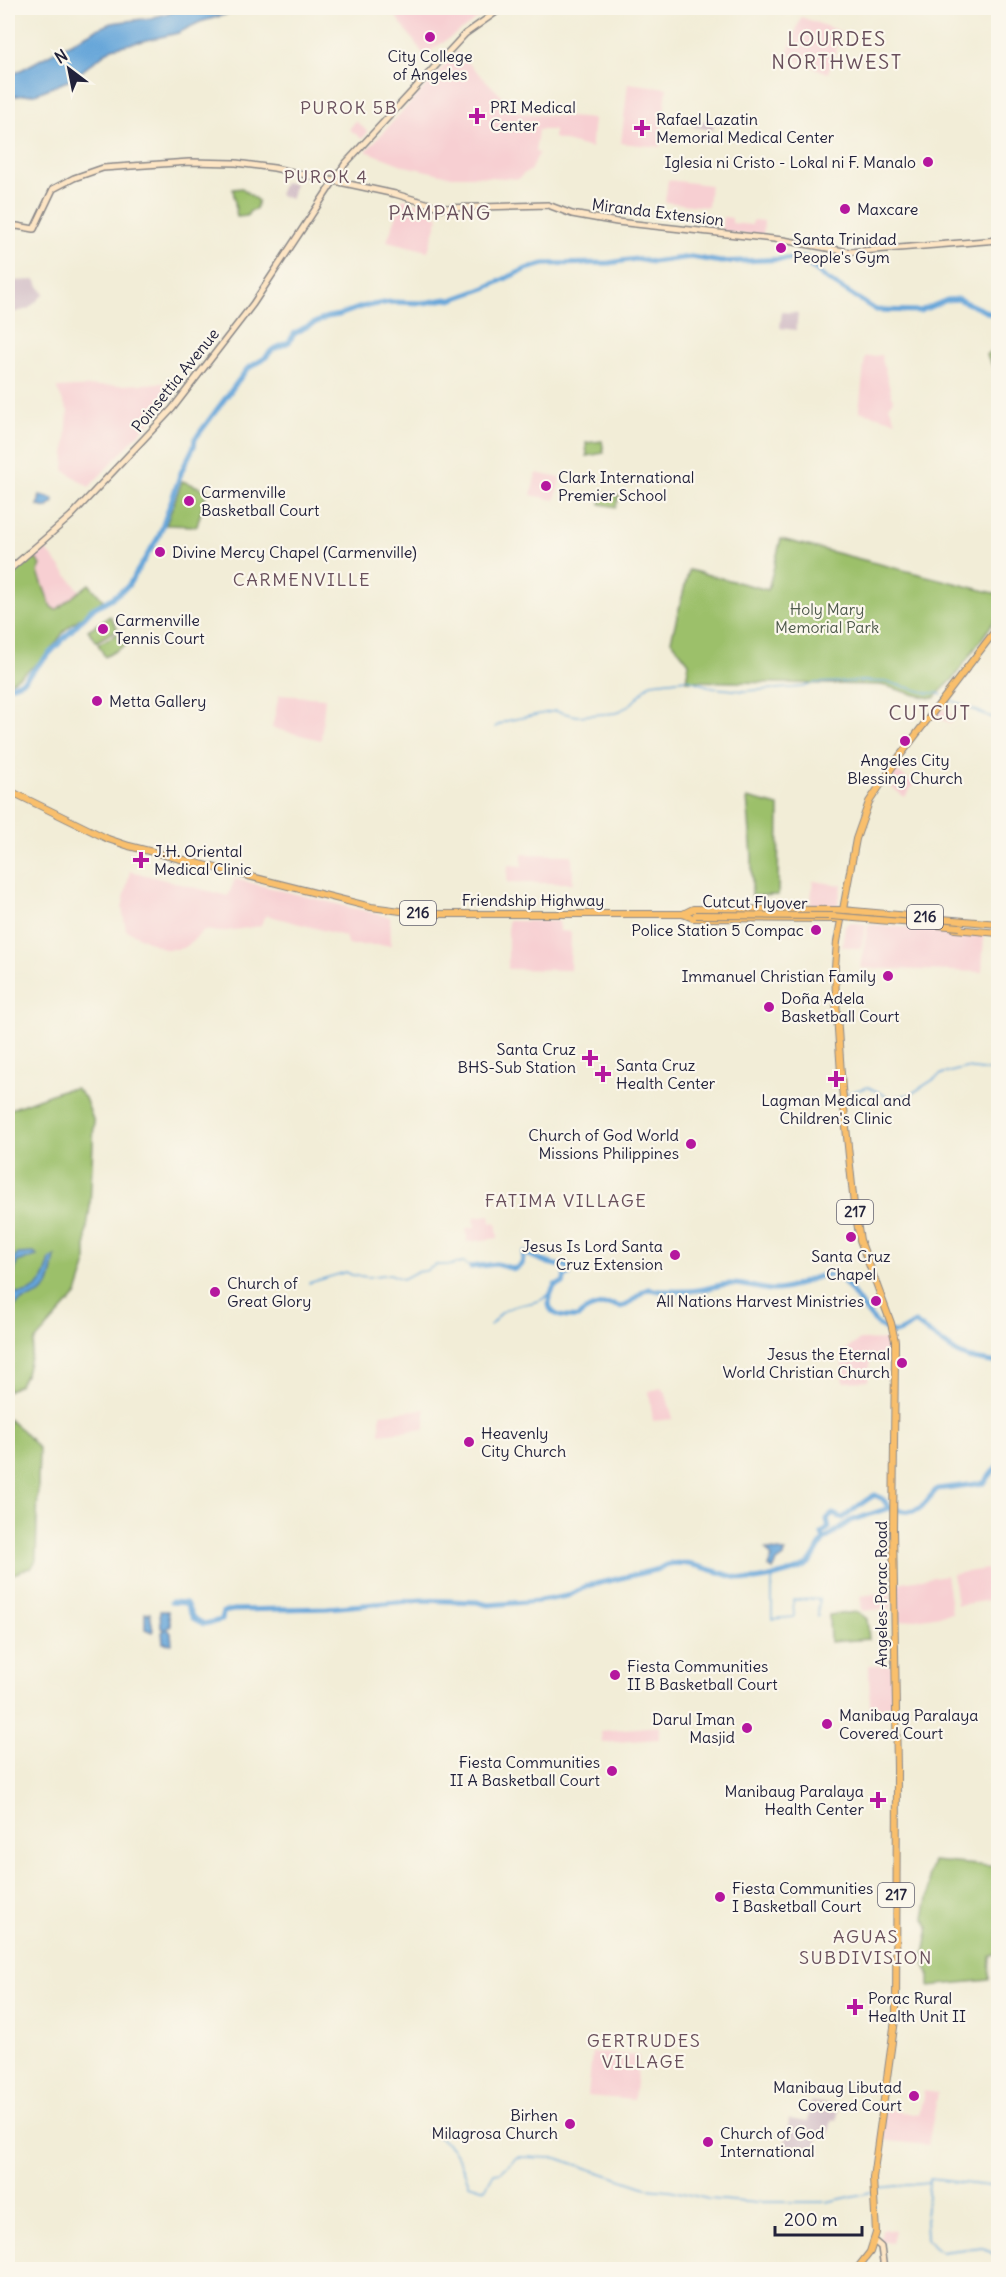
<svg xmlns="http://www.w3.org/2000/svg" width="1006" height="2277" font-family="Delius,sans-serif">
<style>
.built{fill:#f7cfd2}
.industrial{fill:#d2bdc6}
.green{fill:#9cc06a;stroke:#5f7152;stroke-width:1.5}
.water{fill:#66a6d9;stroke:#44648a;stroke-width:1.5}
.lines{fill:none;stroke-linecap:round;stroke-linejoin:round}
.stream{stroke:#66a6d9;stroke-width:1.5}
.river{stroke:#66a6d9;stroke-width:5}
.secondary-casing{stroke:#8a8889;stroke-width:8}
.primary-casing{stroke:#8a8889;stroke-width:8}
.secondary{stroke:#fde5c4;stroke-width:5}
.primary{stroke:#f9bf6c;stroke-width:6}
.primary-bridge-casing{stroke:#8a8889;stroke-width:8;stroke-linecap:butt}
.primary-bridge{stroke:#f9bf6c;stroke-width:6}
.poi-dot{fill:#b5179e;stroke:#fbf7ec;stroke-width:2}
.labels{text-anchor:middle;stroke-width:4.5;stroke-linejoin:round;paint-order:stroke}
.shield{fill:#fbf7ec;stroke:#636270;stroke-width:1.5}
.shield-label{font-size:15px;font-weight:bold;fill:#22223b}
.poi-label{font-size:16px;fill:#22223b;stroke:#fbf7ec;text-anchor:start}
.street-label{font-size:16px;fill:#22223b;stroke:#fbf7ec}
.park-label{font-size:16px;fill:#4d594b;stroke:#fbf7ec}
.neighbourhood-label{font-size:18px;letter-spacing:1.5px;fill:#69505c;stroke:#fbf7ec}
.quarter-label{font-size:20px;letter-spacing:1.5px;fill:#69505c;stroke:#fbf7ec}
</style>
<rect width="100%" height="100%" fill="#fbf7ec"/>
<filter id="ink" filterUnits="userSpaceOnUse"><feTurbulence type="fractalNoise" baseFrequency=".0167" numOctaves="2"/><feDisplacementMap in="SourceGraphic" scale="12" xChannelSelector="R" yChannelSelector="G"/><feConvolveMatrix kernelMatrix="1 2 1 2 8 2 1 2 1" color-interpolation-filters="sRGB"/></filter>
<filter id="wash" filterUnits="userSpaceOnUse"><feTurbulence type="fractalNoise" baseFrequency=".008" numOctaves="4" result="noise"/><feDisplacementMap in="SourceGraphic" scale="24" xChannelSelector="R" yChannelSelector="G"/><feGaussianBlur stdDeviation="1.35" result="paint"/><feColorMatrix in="noise" values="0 0 0 0 0 0 0 0 0 0 0 0 0 0 0 0 0 1.4 0 .05"/><feComposite in="paint" operator="in"/></filter>
<g filter="url(#wash)">
<rect width="100%" height="100%" fill="#f2edd7"/>
<!-- built -->
<g class="built">
<polygon points="390,8 494,8 424,55"/>
<polygon points="801,17 842,32 828,73 786,57"/>
<polygon points="457,52 519,113 594,119 591,148 554,138 554,130 538,130 535,152 539,153 530,171 523,174 519,179 475,176 450,176 405,166 366,151"/>
<polygon points="628,83 667,88 660,147 621,143"/>
<polygon points="356,121 368,132 362,139 349,129"/>
<polygon points="668,180 710,185 708,207 665,202"/>
<polygon points="403,199 437,209 435,215 439,217 428,251 387,241"/>
<polygon points="723,217 732,218 732,223 752,225 753,220 764,221 763,236 721,232"/>
<polygon points="881,355 893,400 889,406 896,421 859,411 865,357"/>
<polygon points="164,383 163,388 174,396 89,487 64,470 68,411 56,388"/>
<polygon points="536,473 560,478 555,500 531,495"/>
<polygon points="43,546 81,592 56,610 50,607 38,572 40,565 32,555"/>
<polygon points="279,695 325,698 321,740 272,728"/>
<polygon points="939,707 954,715 951,723 933,717"/>
<polygon points="893,769 914,783 905,797 884,782"/>
<polygon points="522,854 572,855 573,883 507,883 508,865 522,866"/>
<polygon points="130,871 228,896 235,879 390,917 391,945 348,945 345,936 266,915 260,926 220,932 204,930 187,946 179,949 164,949 126,930 122,908"/>
<polygon points="813,881 842,885 837,908 810,908"/>
<polygon points="508,921 559,921 560,931 571,932 570,970 508,969"/>
<polygon points="850,922 866,924 861,949 842,946 845,926"/>
<polygon points="868,924 984,934 982,972 860,968"/>
<polygon points="490,1215 491,1223 496,1222 498,1238 467,1242 466,1228 475,1227 474,1217"/>
<polygon points="860,1340 892,1340 893,1357 870,1358 868,1381 843,1382 842,1352"/>
<polygon points="661,1388 666,1394 673,1419 653,1421 649,1391"/>
<polygon points="425,1409 425,1429 380,1434 380,1414"/>
<polygon points="987,1569 992,1600 957,1605 953,1574"/>
<polygon points="946,1575 952,1613 897,1622 896,1583"/>
<polygon points="890,1592 891,1608 862,1611 860,1596"/>
<polygon points="869,1665 892,1666 893,1706 870,1707"/>
<polygon points="659,1726 659,1739 602,1743 601,1731"/>
<polygon points="592,2052 639,2056 634,2100 588,2096"/>
<polygon points="924,2091 938,2093 928,2145 879,2140 885,2109 919,2115"/>
<polygon points="882,2229 895,2231 892,2243 880,2241"/>
</g>
<!-- industrial -->
<g class="industrial">
<polygon points="694,120 714,123 713,130 693,127"/>
<polygon points="284,182 294,184 291,199 279,195"/>
<polygon points="8,274 13,281 35,280 44,294 28,309 8,314"/>
<polygon points="782,312 798,313 796,330 780,328"/>
<polygon points="811,2101 839,2106 837,2120 832,2119 829,2134 819,2132 816,2149 785,2145 789,2119 808,2122"/>
</g>
<!-- green -->
<g class="green">
<polygon points="242,188 258,201 256,209 250,211 247,216 237,217 233,189"/>
<polygon points="998,347 998,374 986,355"/>
<polygon points="602,441 604,453 587,456 586,443"/>
<polygon points="182,481 207,490 197,526 166,525"/>
<polygon points="603,492 619,496 616,507 600,504"/>
<path d="M781 539 998 594V616L953 679 934 698C915 697 898 688 880 685L686 681 689 663 671 640 689 570 768 590Z"/>
<polygon points="32,555 41,565 38,572 51,607 56,610 89,584 103,600 65,630 50,651 37,664 8,684 8,575"/>
<polygon points="110,616 118,629 96,642 88,630"/>
<polygon points="119,633 126,645 105,657 98,644"/>
<polygon points="747,798 779,806 778,895 752,896 752,856"/>
<polygon points="76,1088 85,1098 94,1122 90,1207 86,1235 86,1266 77,1294 34,1342 26,1374 19,1385 8,1391 8,1110 62,1090"/>
<polygon points="8,1419 22,1430 39,1449 36,1560 32,1567 8,1576"/>
<polygon points="858,1612 867,1619 869,1639 830,1642 829,1615"/>
<polygon points="933,1861 998,1867 998,1954 990,1956 989,1980 929,1986 929,1974 923,1960 929,1927 924,1917 929,1894 929,1875"/>
</g>
<!-- water -->
<g class="water">
<polygon points="185,8 248,8 200,22 178,33 112,48 70,80 35,94 8,97 8,77 97,29 111,23 151,18"/>
<polygon points="40,495 53,499 54,502 47,508 38,506"/>
<path d="M34 1253 37 1256 17 1262 11 1288 17 1294C40 1293 45 1279 50 1259L55 1256C50 1284 52 1292 24 1300 18 1302 13 1309 8 1312V1282L12 1259 18 1254Z"/>
<polygon points="766,1549 785,1552 784,1557 777,1562 773,1570 768,1567 772,1557"/>
<polygon points="160,1611 168,1611 171,1626 167,1628 171,1633 172,1644 163,1643 162,1632 165,1630 161,1628"/>
<polygon points="145,1613 150,1613 153,1630 152,1632 145,1629"/>
</g>
<g class="lines">
<!-- stream -->
<g class="stream">
<polyline points="946,698 998,720"/>
<polyline points="495,727 506,721 555,711 577,716 617,713 632,703 651,683 687,679 714,688 744,691 803,687 815,683 863,681 887,682 928,693 938,693 942,695"/>
<polyline points="844,1094 868,1087 891,1098 911,1094 942,1074 966,1068 998,1072"/>
<polyline points="468,1266 471,1267"/>
<polyline points="309,1283 346,1272 352,1275 368,1277 390,1274 403,1279 416,1272 425,1271 436,1265 452,1265 456,1263 459,1264 464,1262 466,1265"/>
<path d="M490 1325C495 1321 499 1314 504 1311 520 1300 541 1308 552 1290"/>
<polyline points="774,1576 772,1582 772,1619 794,1617 793,1600 819,1599 818,1616"/>
<path d="M426 2131C453 2142 460 2158 469 2184L485 2189 494 2173 501 2172 517 2157 557 2158 646 2188 670 2190 708 2199"/>
<polyline points="929,2182 926,2218 927,2240 941,2252 982,2247 998,2257"/>
<polyline points="877,2188 928,2183 930,2179 998,2187"/>
<polyline points="710,2199 757,2203"/>
<polyline points="759,2202 824,2202"/>
<polyline points="827,2202 871,2192"/>
</g>
<!-- river -->
<g class="river">
<polyline points="8,687 23,681 92,609 112,598 128,586 159,536 182,470 194,446 195,439 247,369 265,358 272,350 289,342 294,334 304,328 327,317 339,315 361,307 390,302 424,303 446,299 451,300 485,288 526,269 544,264 609,263 636,259 652,262 691,257 721,262 807,258 809,265 825,278 876,310 920,311 947,300 958,299 998,317"/>
<path d="M471 1267 496 1264 515 1269 522 1264 524 1253C540 1259 552 1267 568 1266L569 1275 565 1276 563 1283 555 1285C541 1309 553 1319 578 1317 585 1308 603 1303 614 1305 620 1306 618 1308 624 1306 633 1303 638 1293 648 1289 652 1289 656 1291 661 1291 673 1291 686 1292 698 1290 710 1289 720 1283 733 1284 750 1284 767 1293 784 1289 801 1286 818 1271 836 1276 850 1280 870 1330 894 1333 902 1333 909 1326 915 1323L957 1353 968 1358 998 1363"/>
<polyline points="824,1540 850,1521 889,1508"/>
<path d="M171 1602 186 1603 193 1618 204 1624 222 1620 223 1612 233 1610 327 1608 422 1600 477 1602 488 1605 539 1601 567 1596 587 1586 659 1569C676 1552 725 1577 747 1580 760 1581 771 1577 783 1574 791 1572 803 1569 809 1563 815 1557 818 1547 824 1540L822 1533 829 1528 827 1519 833 1514 843 1518C854 1510 863 1501 875 1495L883 1499 889 1508C921 1516 917 1511 937 1489L984 1483 998 1465"/>
</g>
</g>
</g>
<g filter="url(#ink)">
<g class="lines">
<defs>
<g id="secondary">
<polyline points="8,229 17,226 34,229 53,189 74,178 103,168 189,162 236,163 274,168 395,194 443,208 548,205 572,214 617,222 783,240 849,252 998,240"/>
<polyline points="8,571 71,516 172,409 253,304 345,164 465,34 502,8"/>
<polyline points="874,2241 881,2247 884,2270"/>
</g>
<g id="primary">
<polyline points="8,790 108,839 129,846 371,907 423,914 683,914 693,918 841,919"/>
<polyline points="683,914 693,909 842,910 998,924"/>
<polyline points="955,929 998,933"/>
<polyline points="856,2270 870,2252 876,2233 873,2178 896,2013 897,1770 893,1529 895,1359 895,1341 891,1323 860,1240 854,1205 842,1088 836,1000 835,967 837,942 856,839 869,802 899,757 998,627"/>
</g>
</defs>
<!-- secondary casing -->
<use href="#secondary" class="secondary-casing"/>
<!-- primary casing -->
<use href="#primary" class="primary-casing"/>
<!-- secondary -->
<use href="#secondary" class="secondary"/>
<!-- primary -->
<use href="#primary" class="primary"/>
<defs>
<polyline id="primary-bridge" points="696,915 831,916 960,927"/>
</defs>
<!-- primary-bridge casing -->
<use href="#primary-bridge" class="primary-bridge-casing"/>
<!-- primary-bridge -->
<use href="#primary-bridge" class="primary-bridge"/>
</g>
</g>
<!-- markers -->
<g class="poi-dot">
<circle cx="430" cy="37" r="6"/>
<path d="M474 107h6v6h6v6h-6v6h-6v-6h-6v-6h6z"/>
<path d="M639 119h6v6h6v6h-6v6h-6v-6h-6v-6h6z"/>
<circle cx="928" cy="162" r="6"/>
<circle cx="845" cy="209" r="6"/>
<circle cx="781" cy="248" r="6"/>
<circle cx="546" cy="486" r="6"/>
<circle cx="189" cy="501" r="6"/>
<circle cx="160" cy="552" r="6"/>
<circle cx="103" cy="629" r="6"/>
<circle cx="97" cy="701" r="6"/>
<circle cx="905" cy="741" r="6"/>
<path d="M138 851h6v6h6v6h-6v6h-6v-6h-6v-6h6z"/>
<circle cx="816" cy="930" r="6"/>
<circle cx="888" cy="976" r="6"/>
<circle cx="769" cy="1007" r="6"/>
<path d="M587 1049h6v6h6v6h-6v6h-6v-6h-6v-6h6z"/>
<path d="M600 1065h6v6h6v6h-6v6h-6v-6h-6v-6h6z"/>
<path d="M833 1070h6v6h6v6h-6v6h-6v-6h-6v-6h6z"/>
<circle cx="691" cy="1144" r="6"/>
<circle cx="851" cy="1237" r="6"/>
<circle cx="675" cy="1255" r="6"/>
<circle cx="215" cy="1292" r="6"/>
<circle cx="876" cy="1301" r="6"/>
<circle cx="902" cy="1363" r="6"/>
<circle cx="469" cy="1442" r="6"/>
<circle cx="615" cy="1675" r="6"/>
<circle cx="827" cy="1724" r="6"/>
<circle cx="747" cy="1728" r="6"/>
<circle cx="612" cy="1771" r="6"/>
<path d="M875 1791h6v6h6v6h-6v6h-6v-6h-6v-6h6z"/>
<circle cx="720" cy="1897" r="6"/>
<path d="M852 1998h6v6h6v6h-6v6h-6v-6h-6v-6h6z"/>
<circle cx="914" cy="2096" r="6"/>
<circle cx="570" cy="2124" r="6"/>
<circle cx="708" cy="2142" r="6"/>
</g>
<g class="labels">
<!-- shield labels -->
<g class="shield">
<rect x="400" y="901" width="36" height="24" rx="4.5"/>
<rect x="907" y="905" width="36" height="24" rx="4.5"/>
<rect x="837" y="1200" width="36" height="24" rx="4.5"/>
<rect x="878" y="1883" width="36" height="24" rx="4.5"/>
</g>
<g class="shield-label">
<text x="418" y="918">216</text>
<text x="925" y="922">216</text>
<text x="855" y="1217">217</text>
<text x="896" y="1900">217</text>
</g>
<!-- poi labels -->
<g class="poi-label">
<text x="430" y="62" text-anchor="middle">City College<tspan x="430" dy="18">of Angeles</tspan></text>
<text x="490" y="113">PRI Medical<tspan x="490" dy="18">Center</tspan></text>
<text x="656" y="125">Rafael Lazatin<tspan x="656" dy="18">Memorial Medical Center</tspan></text>
<text x="916" y="168" text-anchor="end">Iglesia ni Cristo - Lokal ni F. Manalo</text>
<text x="857" y="215">Maxcare</text>
<text x="793" y="245">Santa Trinidad<tspan x="793" dy="18">People's Gym</tspan></text>
<text x="558" y="483">Clark International<tspan x="558" dy="18">Premier School</tspan></text>
<text x="201" y="498">Carmenville<tspan x="201" dy="18">Basketball Court</tspan></text>
<text x="172" y="558">Divine Mercy Chapel (Carmenville)</text>
<text x="115" y="626">Carmenville<tspan x="115" dy="18">Tennis Court</tspan></text>
<text x="109" y="707">Metta Gallery</text>
<text x="905" y="766" text-anchor="middle">Angeles City<tspan x="905" dy="18">Blessing Church</tspan></text>
<text x="154" y="857">J.H. Oriental<tspan x="154" dy="18">Medical Clinic</tspan></text>
<text x="804" y="936" text-anchor="end">Police Station 5 Compac</text>
<text x="876" y="982" text-anchor="end">Immanuel Christian Family</text>
<text x="781" y="1004">Doña Adela<tspan x="781" dy="18">Basketball Court</tspan></text>
<text x="576" y="1055" text-anchor="end">Santa Cruz<tspan x="576" dy="18">BHS-Sub Station</tspan></text>
<text x="616" y="1071">Santa Cruz<tspan x="616" dy="18">Health Center</tspan></text>
<text x="836" y="1106" text-anchor="middle">Lagman Medical and<tspan x="836" dy="18">Children's Clinic</tspan></text>
<text x="679" y="1141" text-anchor="end">Church of God World<tspan x="679" dy="18">Missions Philippines</tspan></text>
<text x="663" y="1252" text-anchor="end">Jesus Is Lord Santa<tspan x="663" dy="18">Cruz Extension</tspan></text>
<text x="851" y="1262" text-anchor="middle">Santa Cruz<tspan x="851" dy="18">Chapel</tspan></text>
<text x="227" y="1289">Church of<tspan x="227" dy="18">Great Glory</tspan></text>
<text x="864" y="1307" text-anchor="end">All Nations Harvest Ministries</text>
<text x="890" y="1360" text-anchor="end">Jesus the Eternal<tspan x="890" dy="18">World Christian Church</tspan></text>
<text x="481" y="1439">Heavenly<tspan x="481" dy="18">City Church</tspan></text>
<text x="627" y="1672">Fiesta Communities<tspan x="627" dy="18">II B Basketball Court</tspan></text>
<text x="839" y="1721">Manibaug Paralaya<tspan x="839" dy="18">Covered Court</tspan></text>
<text x="735" y="1725" text-anchor="end">Darul Iman<tspan x="735" dy="18">Masjid</tspan></text>
<text x="600" y="1768" text-anchor="end">Fiesta Communities<tspan x="600" dy="18">II A Basketball Court</tspan></text>
<text x="864" y="1797" text-anchor="end">Manibaug Paralaya<tspan x="864" dy="18">Health Center</tspan></text>
<text x="732" y="1894">Fiesta Communities<tspan x="732" dy="18">I Basketball Court</tspan></text>
<text x="868" y="2004">Porac Rural<tspan x="868" dy="18">Health Unit II</tspan></text>
<text x="902" y="2093" text-anchor="end">Manibaug Libutad<tspan x="902" dy="18">Covered Court</tspan></text>
<text x="558" y="2121" text-anchor="end">Birhen<tspan x="558" dy="18">Milagrosa Church</tspan></text>
<text x="720" y="2139">Church of God<tspan x="720" dy="18">International</tspan></text>
</g>
<!-- street labels -->
<g class="street-label">
<text transform="translate(658 212) rotate(7)" y="6">Miranda Extension</text>
<text transform="translate(175 380) rotate(-51)" y="6">Poinsettia Avenue</text>
<text x="533" y="906">Friendship Highway</text>
<text transform="translate(755 902) rotate(1)" y="6">Cutcut Flyover</text>
<text transform="translate(881 1594) rotate(-90)" y="6">Angeles-Porac Road</text>
</g>
<!-- park labels -->
<g class="park-label">
<text x="827" y="615">Holy Mary<tspan x="827" dy="18">Memorial Park</tspan></text>
</g>
<!-- neighbourhood labels -->
<g class="neighbourhood-label">
<text x="349" y="114">PUROK 5B</text>
<text x="326" y="183">PUROK 4</text>
<text x="302" y="586">CARMENVILLE</text>
<text x="566" y="1207">FATIMA VILLAGE</text>
<text x="866" y="1943">AGUAS<tspan x="866" dy="21">SUBDIVISION</tspan></text>
<text x="644" y="2047">GERTRUDES<tspan x="644" dy="21">VILLAGE</tspan></text>
</g>
<!-- quarter labels -->
<g class="quarter-label">
<text x="837" y="46">LOURDES<tspan x="837" dy="23">NORTHWEST</tspan></text>
<text x="440" y="220">PAMPANG</text>
<text x="930" y="720">CUTCUT</text>
</g>
</g>
<!-- margin -->
<rect width="1006" height="2277" fill="none" stroke="#fbf7ec" stroke-width="30"/>
<!-- north arrow -->
<g transform="translate(69 69) rotate(328)" stroke="#fbf7ec" stroke-width="4.5" paint-order="stroke">
<path d="M0-4.5L10 22L0 15L-10 22Z" fill="#22223b"/>
<text y="-9" font-size="16" font-weight="bold" text-anchor="middle" fill="#22223b">N</text>
</g>
<!-- scale -->
<path d="M775 2226v9h87v-9" fill="none" stroke="#22223b" stroke-width="3"/>
<text x="784" y="2226" font-size="18" fill="#22223b" stroke="#fbf7ec" stroke-width="4.5" paint-order="stroke">200 m</text>
</svg>
